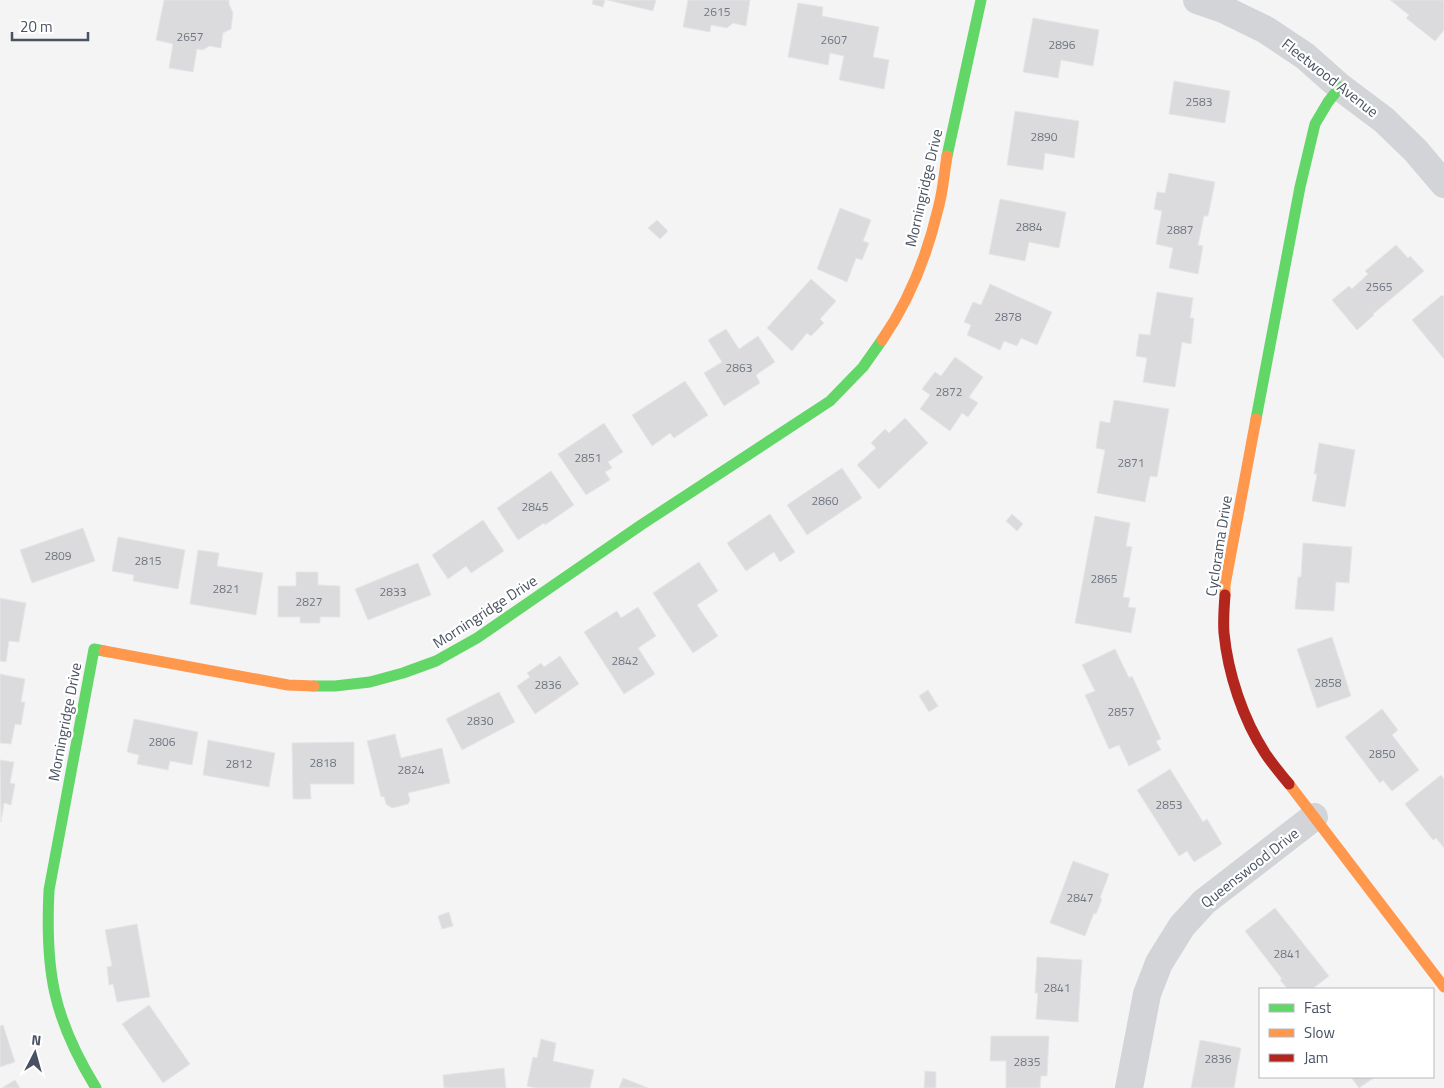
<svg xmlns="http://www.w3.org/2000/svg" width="1444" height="1088" font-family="'Titillium Web',sans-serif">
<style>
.building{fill:#dbdbdd;stroke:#e5e6e7}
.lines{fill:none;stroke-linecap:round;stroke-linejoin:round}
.street{stroke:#d2d4d7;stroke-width:28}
.fast{stroke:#63d668;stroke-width:11}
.slow{stroke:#ff974d;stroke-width:11}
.jam{stroke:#b3261e;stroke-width:11}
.labels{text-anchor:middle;stroke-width:4.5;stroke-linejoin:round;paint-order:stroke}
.number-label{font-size:12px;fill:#6f7681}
.street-label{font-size:15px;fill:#495261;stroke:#fff}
</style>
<rect width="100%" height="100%" fill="#f4f4f4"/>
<!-- building -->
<g class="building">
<polygon points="164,0 229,0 229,4 233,13 231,29 223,33 221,48 209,46 203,50 197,49 193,72 169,68 173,44 156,40"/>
<polygon points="593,0 605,0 603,7 592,4"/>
<polygon points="607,0 656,0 653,11"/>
<polygon points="688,0 750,0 746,26 733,23 727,28 711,25 710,32 683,27"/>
<polygon points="1390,0 1444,0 1444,30 1435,41 1406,18 1409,15"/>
<polygon points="798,3 823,7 822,16 879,27 873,57 889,60 884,89 839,80 844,56 830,53 828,65 788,57"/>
<polygon points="1033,18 1099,30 1093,66 1061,60 1058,78 1023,72"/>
<polygon points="1174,81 1230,91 1225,123 1169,114"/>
<polygon points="1015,111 1079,121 1074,158 1045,153 1043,170 1007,165"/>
<polygon points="1169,173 1215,182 1208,216 1204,216 1198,245 1203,246 1198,274 1169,268 1173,248 1156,244 1162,211 1154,209 1157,192 1165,193"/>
<polygon points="1000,199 1066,212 1059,248 1029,242 1025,261 989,254"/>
<polygon points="840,208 871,220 863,241 869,243 862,260 856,258 847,282 817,269"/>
<polygon points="657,220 668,231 660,239 648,228"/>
<polygon points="1396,245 1408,258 1410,256 1424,271 1373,314 1374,315 1357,330 1332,300 1349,286 1352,289 1368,274 1365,271"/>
<polygon points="811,279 836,301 820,319 824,323 811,336 807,333 792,351 767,328"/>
<polygon points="990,284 1052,312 1037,345 1021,338 1017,346 1004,341 1000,350 967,335 971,325 964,322 973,302 981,305"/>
<polygon points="1157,292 1193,298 1190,318 1194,318 1191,344 1182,342 1175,387 1143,382 1147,358 1136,356 1139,334 1150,335"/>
<polygon points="1442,295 1444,297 1444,359 1412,320"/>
<polygon points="726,329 739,349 758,336 775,362 756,375 760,383 724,406 704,373 722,362 708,340"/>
<polygon points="955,357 983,377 969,397 978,403 968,417 962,413 950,431 920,409 930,395 922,389 935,372 941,376"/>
<polygon points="685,381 708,415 674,438 670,433 652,446 632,415"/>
<polygon points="1114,400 1169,409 1157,477 1150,476 1145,502 1097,493 1105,450 1096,448 1100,421 1110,423"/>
<polygon points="905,418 928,443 879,489 857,465 876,448 871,443 885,429 889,433"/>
<polygon points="604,423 623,452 608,462 612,468 605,472 610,480 586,495 558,454"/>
<polygon points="1319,443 1355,450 1345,507 1312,501 1317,474 1314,474"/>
<polygon points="842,468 862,498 807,535 787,505"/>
<polygon points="551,471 574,505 545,525 544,523 518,540 497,508"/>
<polygon points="770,514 795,552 780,562 774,552 746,571 727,543"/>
<polygon points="1012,514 1023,524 1017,531 1006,521"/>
<polygon points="1095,516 1130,523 1126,546 1132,547 1123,597 1130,598 1128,607 1136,608 1131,633 1075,623"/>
<polygon points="483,520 504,551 471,573 466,566 448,579 432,555"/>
<polygon points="83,528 95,561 32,583 20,550"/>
<polygon points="118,537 185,550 178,589 133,581 134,575 112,571"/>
<polygon points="1303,543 1352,547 1349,583 1336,582 1334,611 1295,609 1298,577 1301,577"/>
<polygon points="198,550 219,553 217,566 263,573 256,615 190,604"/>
<polygon points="699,562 718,591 697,605 718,636 693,653 653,593"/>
<polygon points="418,563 431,595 368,620 355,589"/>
<polygon points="296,572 318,572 318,585 340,586 340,617 320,617 320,623 300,623 300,617 278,617 278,586 296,586"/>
<polygon points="0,598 26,603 19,642 9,641 6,662 0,661"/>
<polygon points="638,607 656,636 638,648 655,674 624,694 584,632 617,611 621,618"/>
<polygon points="1332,637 1351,696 1317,708 1297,649"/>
<polygon points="1115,649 1129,678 1132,676 1161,739 1156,741 1161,750 1129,766 1119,745 1109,749 1085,695 1095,691 1082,665"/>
<polygon points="560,656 579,684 535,714 517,686 530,677 527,673 541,663 544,667"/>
<polygon points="0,674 25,679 21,702 25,702 21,725 15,724 11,744 0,743"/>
<polygon points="928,690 938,706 929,712 919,696"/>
<polygon points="499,692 515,722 462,750 446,719"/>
<polygon points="1382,709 1398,730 1392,735 1419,770 1392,791 1383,780 1380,783 1345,737"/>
<polygon points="134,719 198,732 192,765 170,761 168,770 137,764 139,755 127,752"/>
<polygon points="395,734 401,758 442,748 450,783 408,793 410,800 408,804 392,808 386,804 384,796 381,797 367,741"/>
<polygon points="208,740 275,753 269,787 203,775"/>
<polygon points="354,742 354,784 310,784 311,799 293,799 292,743"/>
<polygon points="0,760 14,762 10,783 15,784 11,805 4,803 1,822"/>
<polygon points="1170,769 1203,822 1207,819 1222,844 1194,862 1187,851 1179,856 1137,790"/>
<polygon points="1441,775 1444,779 1444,848 1436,838 1433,840 1405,804"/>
<polygon points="1073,861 1109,874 1100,898 1102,899 1096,914 1094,913 1085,936 1050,923"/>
<polygon points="1275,908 1329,976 1312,989 1288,989 1280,980 1282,979 1245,931"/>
<polygon points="449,912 453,926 442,929 438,916"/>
<polygon points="137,924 150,997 117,1002 113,984 109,985 107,967 112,966 105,930"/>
<polygon points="1037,957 1082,960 1078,1022 1036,1019 1038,993 1035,993"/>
<polygon points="149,1005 190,1064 163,1083 122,1024"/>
<polygon points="3,1025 15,1062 0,1067 0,1026"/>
<polygon points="991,1036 1049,1036 1047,1076 1041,1076 1040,1088 1006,1088 1006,1061 990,1061"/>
<polygon points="541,1039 556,1043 553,1061 594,1070 590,1088 536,1088 527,1086 533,1057 537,1058"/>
<polygon points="1200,1040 1241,1048 1234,1088 1191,1088"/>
<polygon points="504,1068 506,1088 444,1088 443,1075"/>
<polygon points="925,1071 936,1072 936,1088 924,1088"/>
<polygon points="1351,1077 1375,1077 1359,1088"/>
<polygon points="623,1078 648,1088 619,1088"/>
<polygon points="15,1080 20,1088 2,1088"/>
</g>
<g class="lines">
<!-- street -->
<g class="street">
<polyline points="1197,0 1223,9 1266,30 1305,56 1340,87 1384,120 1415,150 1444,184"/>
<polyline points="1129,1088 1147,994 1159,963 1182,926 1204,902 1314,817"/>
</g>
<!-- fast -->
<g class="fast">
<polyline points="947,156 981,0"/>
<polyline points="1256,419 1300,187 1315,124 1328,102 1340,87"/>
<polyline points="314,686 335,686 370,682 403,673 436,661 477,638 641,525 830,401 863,367 882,340"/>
<path d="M96 1088C53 1018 45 971 49 890L94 649 104 651"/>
</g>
<!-- slow -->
<g class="slow">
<path d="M882 340C909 301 927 256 938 209 943 192 944 174 947 156"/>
<polyline points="1225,595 1225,585 1256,419"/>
<polyline points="104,651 288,685 314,686"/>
<polyline points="1289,784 1444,987"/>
</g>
<!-- jam -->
<path class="jam" d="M1225 595C1224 608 1223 621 1224 633 1228 674 1243 719 1265 753 1272 764 1281 774 1289 784"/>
</g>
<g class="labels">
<!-- number labels -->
<g class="number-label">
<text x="717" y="16">2615</text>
<text x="190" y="41">2657</text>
<text x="834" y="44">2607</text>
<text x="1062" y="49">2896</text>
<text x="1199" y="106">2583</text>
<text x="1044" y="141">2890</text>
<text x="1029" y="231">2884</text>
<text x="1180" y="234">2887</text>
<text x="1379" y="291">2565</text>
<text x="1008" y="321">2878</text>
<text x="739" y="372">2863</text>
<text x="949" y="396">2872</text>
<text x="588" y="462">2851</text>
<text x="1131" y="467">2871</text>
<text x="825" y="505">2860</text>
<text x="535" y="511">2845</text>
<text x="58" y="560">2809</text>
<text x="148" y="565">2815</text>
<text x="1104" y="583">2865</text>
<text x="226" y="593">2821</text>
<text x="393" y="596">2833</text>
<text x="309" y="606">2827</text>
<text x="625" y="665">2842</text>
<text x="1328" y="687">2858</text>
<text x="548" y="689">2836</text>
<text x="1121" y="716">2857</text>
<text x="480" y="725">2830</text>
<text x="162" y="746">2806</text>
<text x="1382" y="758">2850</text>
<text x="323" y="767">2818</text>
<text x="239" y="768">2812</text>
<text x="411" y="774">2824</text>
<text x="1169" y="809">2853</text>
<text x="1080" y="902">2847</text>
<text x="1287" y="958">2841</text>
<text x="1057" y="992">2841</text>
<text x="1218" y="1063">2836</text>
<text x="1027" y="1066">2835</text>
</g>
<!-- street labels -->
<g class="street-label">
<text transform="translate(1330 78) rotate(38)" y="5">Fleetwood Avenue</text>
<text transform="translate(924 188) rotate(-77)" y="5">Morningridge Drive</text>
<text transform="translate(1219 546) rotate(-81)" y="5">Cyclorama Drive</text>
<text transform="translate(485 612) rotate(-33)" y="5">Morningridge Drive</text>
<text transform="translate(65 722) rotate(-79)" y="5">Morningridge Drive</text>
<text transform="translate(1250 868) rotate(-38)" y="5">Queenswood Drive</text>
</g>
</g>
<!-- legend -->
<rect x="1259" y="988" width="175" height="90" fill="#ffffff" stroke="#b6bac0"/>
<rect x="1269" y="1004" width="25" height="8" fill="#63d668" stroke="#b6bac0"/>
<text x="1304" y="1013" font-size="15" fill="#495261">Fast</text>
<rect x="1269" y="1029" width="25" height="8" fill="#ff974d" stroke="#b6bac0"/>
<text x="1304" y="1038" font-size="15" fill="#495261">Slow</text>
<rect x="1269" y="1054" width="25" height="8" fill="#b3261e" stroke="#b6bac0"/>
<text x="1304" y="1063" font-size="15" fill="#495261">Jam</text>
<!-- north arrow -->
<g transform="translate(35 1053) rotate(6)" stroke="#ffffff" stroke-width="4" paint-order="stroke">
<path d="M0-4L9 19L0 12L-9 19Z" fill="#495261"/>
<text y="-8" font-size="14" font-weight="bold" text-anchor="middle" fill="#495261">N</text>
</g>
<!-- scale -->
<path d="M12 32v8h76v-8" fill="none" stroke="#495261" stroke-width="2.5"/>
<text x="20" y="32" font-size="15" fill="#495261" stroke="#ffffff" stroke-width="4" paint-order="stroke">20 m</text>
</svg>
